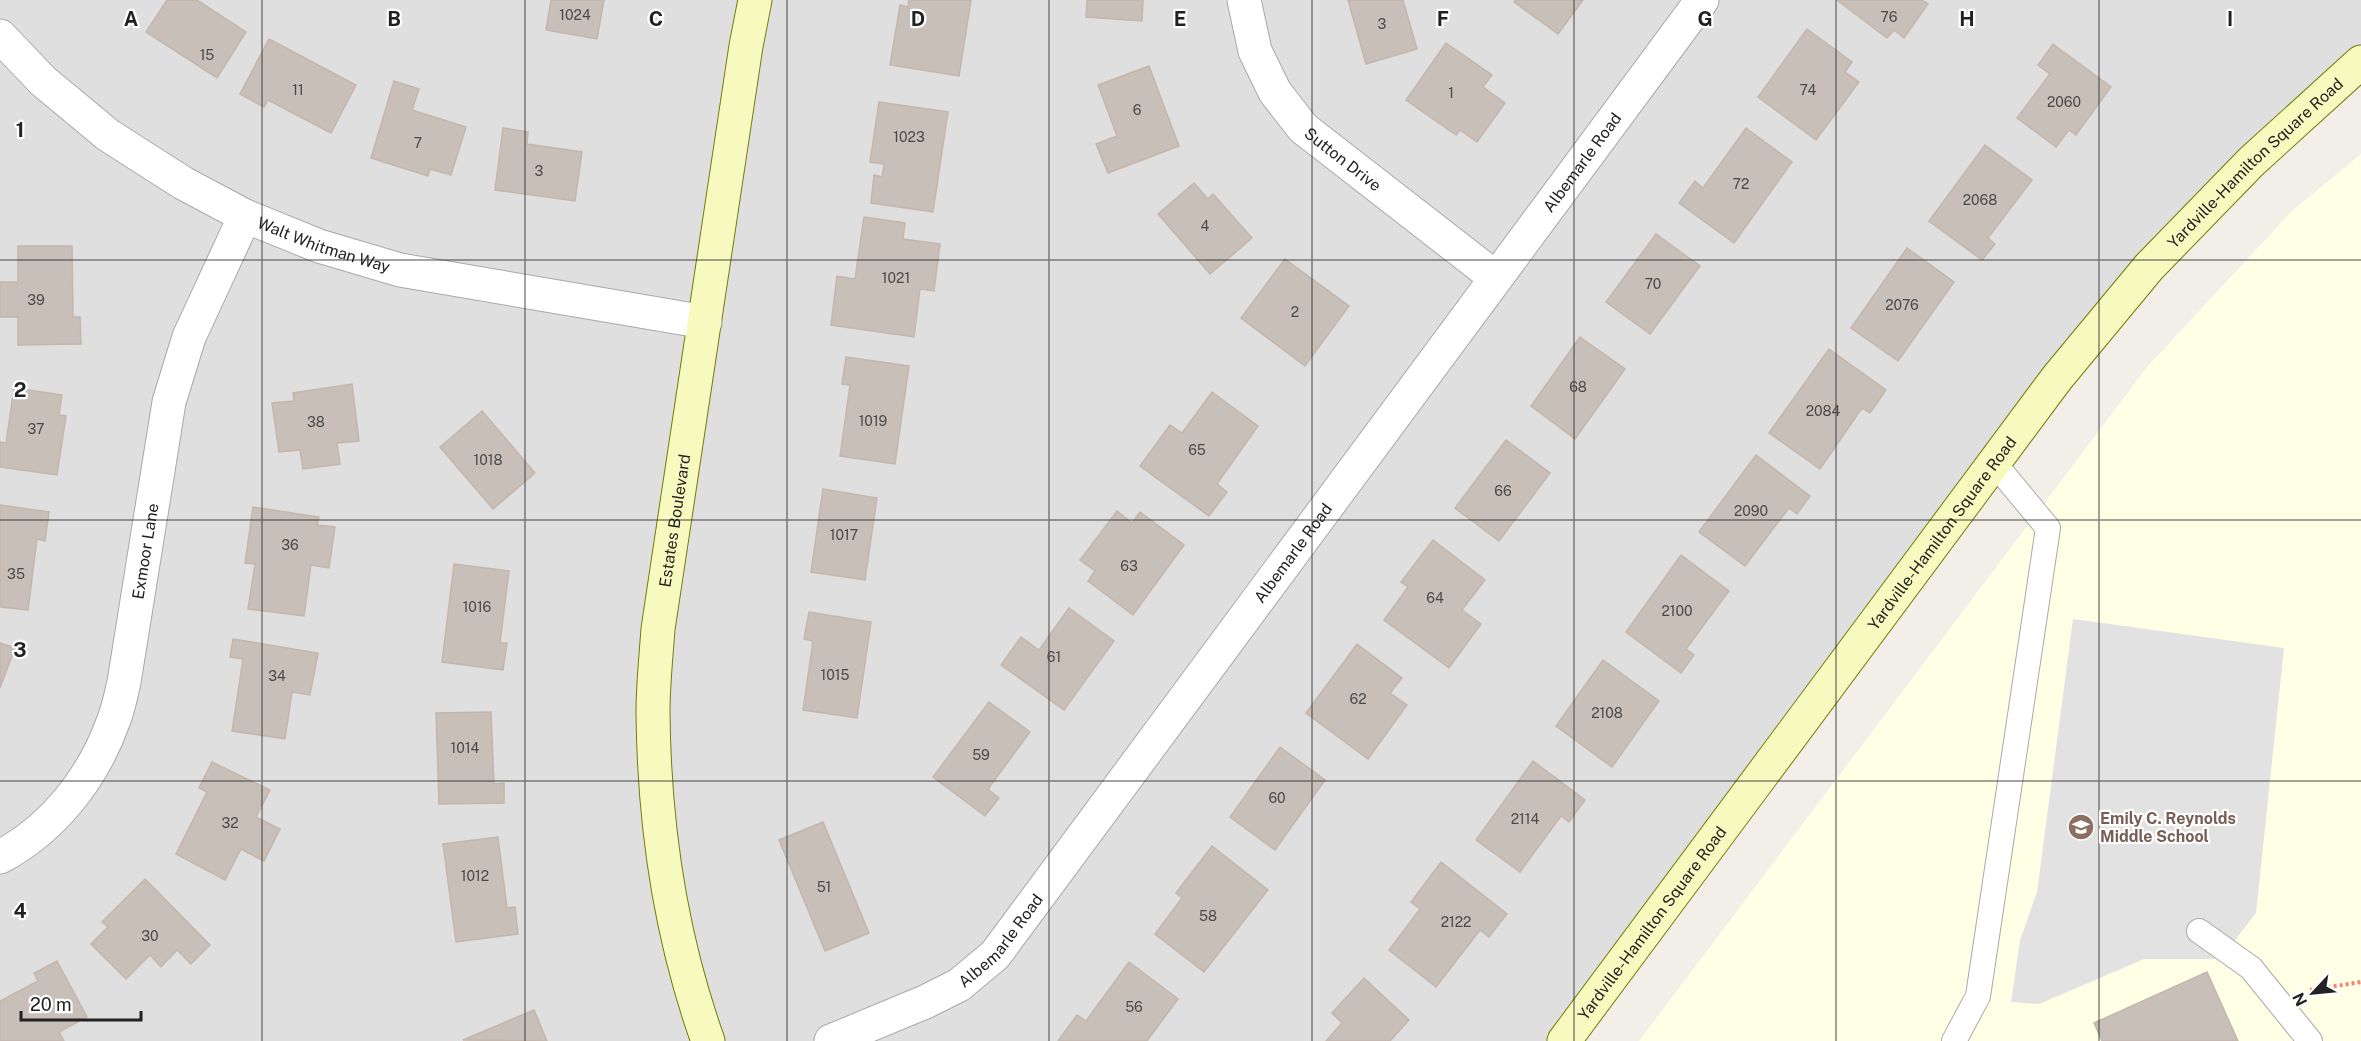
<svg xmlns="http://www.w3.org/2000/svg" width="2361" height="1041" font-family="'Public Sans',sans-serif">
<style>
.residential{fill:#e0dfdf}
.education{fill:#ffffe5}
.parking{fill:#e2e2e2}
.building{fill:#c7bfb8;stroke:#c4b6ab;stroke-width:1.5}
.lines{fill:none;stroke-linecap:round;stroke-linejoin:round}
.lane-casing{stroke:#a9a9a9;stroke-width:26}
.street-casing{stroke:#a9a9a9;stroke-width:35}
.secondary-casing{stroke:#707d05;stroke-width:35}
.path{stroke:#fa8072;stroke-width:4;stroke-dasharray:3 3;stroke-linecap:butt}
.lane{stroke:#fff;stroke-width:24}
.street{stroke:#fff;stroke-width:33}
.secondary{stroke:#f7fabf;stroke-width:33}
.grid{fill:none;stroke:#222;stroke-width:1.5;stroke-opacity:0.55}
.labels{text-anchor:middle;stroke-width:4.5;stroke-linejoin:round;paint-order:stroke}
.number-label{font-size:14px;fill:#4b4948}
.street-label{font-size:16px;fill:#222;stroke:#fff}
.education-label{font-size:16px;font-weight:bold;fill:#785e54;stroke:#fff;text-anchor:start}
.grid-label{font-size:20px;text-anchor:middle;font-weight:bold;fill:#222;stroke:#fff;stroke-width:4.5;stroke-linejoin:round;paint-order:stroke}
</style>
<rect width="100%" height="100%" fill="#f2efe9"/>
<!-- residential -->
<polygon class="residential" points="0,0 2361,0 2361,62 2149,267 1564,1041 0,1041"/>
<!-- education -->
<polygon class="education" points="2361,154 2361,1041 1639,1041 2147,367 2291,212"/>
<!-- parking -->
<polygon class="parking" points="2073,619 2284,648 2256,913 2220,959 2144,959 2039,1004 2011,1002 2020,940 2037,892"/>
<!-- building -->
<g class="building">
<polygon points="167,0 197,0 246,32 217,78 146,32"/>
<polygon points="551,0 604,0 597,39 546,30"/>
<polygon points="909,0 971,0 959,76 890,65 900,5 908,7"/>
<polygon points="1087,0 1143,0 1142,21 1086,17"/>
<polygon points="1348,0 1403,0 1417,49 1366,64"/>
<polygon points="1515,0 1583,0 1558,34 1514,2"/>
<polygon points="1837,0 1922,0 1928,4 1904,38 1894,30 1887,38"/>
<polygon points="1807,29 1852,62 1845,72 1859,82 1816,140 1758,97"/>
<polygon points="269,39 356,85 331,133 268,100 264,107 240,94"/>
<polygon points="1446,43 1492,75 1483,87 1505,103 1477,142 1460,130 1456,135 1406,100"/>
<polygon points="2053,44 2111,87 2076,135 2069,130 2056,147 2017,118 2050,74 2038,65"/>
<polygon points="1149,66 1179,146 1108,173 1096,144 1117,136 1098,85"/>
<polygon points="394,81 419,89 412,110 466,127 451,175 430,169 428,176 371,158"/>
<polygon points="879,102 948,112 933,212 871,203 874,175 882,177 884,164 870,162"/>
<polygon points="503,128 528,132 527,144 582,152 575,201 495,190"/>
<polygon points="1746,128 1792,162 1734,243 1679,203 1695,181 1703,188"/>
<polygon points="1985,145 2032,180 1988,238 1995,244 1982,260 1929,221"/>
<polygon points="1194,183 1208,199 1213,194 1252,238 1210,274 1158,214"/>
<polygon points="864,217 905,223 903,239 940,244 934,291 920,289 914,337 831,325 837,276 855,279"/>
<polygon points="1656,234 1700,266 1650,334 1606,302"/>
<polygon points="18,246 72,246 73,317 80,317 81,344 18,345 18,317 0,317 0,282 18,282"/>
<polygon points="1907,248 1954,282 1898,361 1851,328"/>
<polygon points="1285,259 1349,306 1305,366 1241,318"/>
<polygon points="1580,337 1625,369 1575,439 1531,406"/>
<polygon points="1829,349 1886,390 1870,413 1862,408 1820,469 1769,433"/>
<polygon points="846,357 909,366 895,464 840,456 850,385 842,384"/>
<polygon points="352,384 359,441 337,443 340,464 303,469 300,450 279,452 272,403 294,401 293,393"/>
<polygon points="14,388 62,395 59,415 66,416 57,475 0,467 0,442 6,443"/>
<polygon points="1212,392 1258,426 1217,484 1227,492 1209,516 1140,466 1170,425 1182,433"/>
<polygon points="482,411 535,473 493,509 440,447"/>
<polygon points="1506,440 1550,473 1499,541 1455,508"/>
<polygon points="1756,455 1810,496 1797,514 1789,508 1745,566 1699,532"/>
<polygon points="823,489 877,498 865,580 811,572"/>
<polygon points="0,505 49,512 45,541 37,539 28,610 0,607"/>
<polygon points="253,507 319,517 317,525 335,527 329,568 311,565 304,616 248,609 255,564 245,563"/>
<polygon points="1117,511 1132,523 1140,512 1184,545 1133,615 1088,581 1095,571 1080,560"/>
<polygon points="1433,540 1485,580 1462,610 1481,624 1449,668 1384,620 1408,587 1401,582"/>
<polygon points="1681,555 1729,591 1686,649 1694,655 1681,673 1626,632"/>
<polygon points="454,564 509,571 500,643 507,643 503,670 442,662"/>
<polygon points="1069,608 1114,641 1064,710 1001,665 1021,637 1039,650"/>
<polygon points="809,612 871,622 857,718 803,710 813,641 804,639"/>
<polygon points="233,639 318,653 310,695 292,692 285,739 232,731 243,659 230,657"/>
<polygon points="0,643 15,648 0,688"/>
<polygon points="1357,644 1402,678 1390,693 1407,705 1368,759 1306,713"/>
<polygon points="1603,660 1659,701 1612,767 1556,726"/>
<polygon points="989,702 1030,732 988,789 999,798 985,816 933,777"/>
<polygon points="491,712 494,784 504,783 504,803 439,804 436,713"/>
<polygon points="1280,747 1325,780 1275,850 1230,817"/>
<polygon points="1533,761 1585,800 1569,822 1561,816 1520,872 1476,840"/>
<polygon points="212,762 270,790 256,817 280,829 264,861 241,849 225,880 176,854 207,792 199,788"/>
<polygon points="823,822 869,933 825,951 779,840"/>
<polygon points="498,837 507,908 515,907 518,934 456,942 443,844"/>
<polygon points="1212,846 1268,890 1204,972 1155,934 1182,898 1176,893"/>
<polygon points="1441,862 1507,914 1489,937 1480,930 1436,987 1389,950 1420,909 1411,902"/>
<polygon points="145,879 210,945 191,964 177,950 161,967 150,955 126,979 91,944 108,927 102,922"/>
<polygon points="57,961 87,1017 59,1032 64,1041 0,1041 0,1001 38,981 34,973"/>
<polygon points="1129,962 1178,999 1147,1041 1058,1041 1077,1015 1086,1021"/>
<polygon points="2207,972 2238,1041 2102,1041 2094,1023"/>
<polygon points="1364,978 1409,1020 1390,1041 1326,1041 1342,1023 1332,1013"/>
<polygon points="534,1010 547,1041 463,1040"/>
</g>
<g class="lines">
<defs>
<g id="lane">
<polyline points="2199,931 2251,968 2310,1041"/>
<polyline points="1954,1041 1978,996 2048,528 1994,463"/>
</g>
<g id="street">
<path id="s1" d="M1244 0 1255 51 1275 92 1303 128 1496 278"/>
<path id="s2" d="M0 36 43 81 108 135 183 183 245 216 319 246 400 270 705 322"/>
<path id="s3" d="M0 857C53 829 93 778 113 722 118 710 121 696 124 682L169 402 189 337 245 216"/>
<path id="s4" d="M831 1041 925 1002 959 985 995 955 1702 0"/>
</g>
<g id="secondary">
<path id="s5" d="M708 1041C670 935 654 825 653 712 653 685 656 657 658 629L746 46 755 0"/>
<path id="s6" d="M1564 1041 2057 378 2149 267 2251 162 2361 62"/>
</g>
</defs>
<!-- lane casing -->
<use href="#lane" class="lane-casing"/>
<!-- street casing -->
<use href="#street" class="street-casing"/>
<!-- secondary casing -->
<use href="#secondary" class="secondary-casing"/>
<!-- path -->
<polyline class="path" points="2310,990 2361,982"/>
<!-- lane -->
<use href="#lane" class="lane"/>
<!-- street -->
<use href="#street" class="street"/>
<!-- secondary -->
<use href="#secondary" class="secondary"/>
</g>
<!-- grid -->
<path class="grid" d="M262 0V1041M525 0V1041M787 0V1041M1049 0V1041M1312 0V1041M1574 0V1041M1836 0V1041M2099 0V1041M0 260H2361M0 520H2361M0 781H2361"/>
<!-- icons -->
<defs>
<symbol id="school-disc" viewBox="-11 -11 22 22"><circle r="9.5" fill="#8d6e63" stroke="#fff"/><path d="M0-5L7-2L0 1L-7-2ZM-4 1L0 2.5L4 1V4Q0 6-4 4Z" fill="#fff"/></symbol>
</defs>
<g fill-rule="evenodd">
<use href="#school-disc" x="2066" y="812" width="30" height="30"/>
</g>
<g class="labels">
<!-- number labels -->
<g class="number-label">
<text x="575" y="20">1024</text>
<text x="1889" y="22">76</text>
<text x="1382" y="29">3</text>
<text x="207" y="60">15</text>
<text x="298" y="95">11</text>
<text x="1808" y="95">74</text>
<text x="1451" y="98">1</text>
<text x="2064" y="107">2060</text>
<text x="1137" y="115">6</text>
<text x="909" y="142">1023</text>
<text x="418" y="148">7</text>
<text x="539" y="176">3</text>
<text x="1741" y="189">72</text>
<text x="1980" y="205">2068</text>
<text x="1205" y="231">4</text>
<text x="896" y="283">1021</text>
<text x="1653" y="289">70</text>
<text x="36" y="305">39</text>
<text x="1902" y="310">2076</text>
<text x="1295" y="317">2</text>
<text x="1578" y="392">68</text>
<text x="1823" y="416">2084</text>
<text x="873" y="426">1019</text>
<text x="316" y="427">38</text>
<text x="36" y="434">37</text>
<text x="1197" y="455">65</text>
<text x="488" y="465">1018</text>
<text x="1503" y="496">66</text>
<text x="1751" y="516">2090</text>
<text x="844" y="540">1017</text>
<text x="290" y="550">36</text>
<text x="1129" y="571">63</text>
<text x="16" y="579">35</text>
<text x="1435" y="603">64</text>
<text x="477" y="612">1016</text>
<text x="1677" y="616">2100</text>
<text x="1054" y="662">61</text>
<text x="835" y="680">1015</text>
<text x="277" y="681">34</text>
<text x="1358" y="704">62</text>
<text x="1607" y="718">2108</text>
<text x="465" y="753">1014</text>
<text x="981" y="760">59</text>
<text x="1277" y="803">60</text>
<text x="1525" y="824">2114</text>
<text x="230" y="828">32</text>
<text x="475" y="881">1012</text>
<text x="824" y="892">51</text>
<text x="1208" y="921">58</text>
<text x="1456" y="927">2122</text>
<text x="150" y="941">30</text>
<text x="1134" y="1012">56</text>
</g>
<!-- street labels -->
<g class="street-label">
<text dy="6" stroke="none"><textPath href="#s1" startOffset="194">Sutton Drive</textPath></text>
<text dy="6" stroke="none"><textPath href="#s4" startOffset="1173">Albemarle Road</textPath></text>
<text dy="6" stroke="none"><textPath href="#s6" startOffset="1119">Yardville-Hamilton Square Road</textPath></text>
<text dy="6" stroke="none"><textPath href="#s2" startOffset="390">Walt Whitman Way</textPath></text>
<text dy="6" stroke="none"><textPath href="#s5" startOffset="528">Estates Boulevard</textPath></text>
<text dy="6" stroke="none"><textPath href="#s6" startOffset="633">Yardville-Hamilton Square Road</textPath></text>
<text dy="6" stroke="none"><textPath href="#s3" startOffset="354">Exmoor Lane</textPath></text>
<text dy="6" stroke="none"><textPath href="#s4" startOffset="687">Albemarle Road</textPath></text>
<text dy="6" stroke="none"><textPath href="#s6" startOffset="147">Yardville-Hamilton Square Road</textPath></text>
<text dy="6" stroke="none"><textPath href="#s4" startOffset="201">Albemarle Road</textPath></text>
</g>
<!-- education labels -->
<g class="education-label">
<text x="2100" y="824">Emily C. Reynolds<tspan x="2100" dy="18">Middle School</tspan></text>
</g>
</g>
<g class="grid-label">
<text x="131" y="26">A</text>
<text x="394" y="26">B</text>
<text x="656" y="26">C</text>
<text x="918" y="26">D</text>
<text x="1180" y="26">E</text>
<text x="1443" y="26">F</text>
<text x="1705" y="26">G</text>
<text x="1967" y="26">H</text>
<text x="2230" y="26">I</text>
<text x="20" y="137">1</text>
<text x="20" y="397">2</text>
<text x="20" y="657">3</text>
<text x="20" y="918">4</text>
</g>
<!-- north arrow -->
<g transform="translate(2313 993) rotate(244)" stroke="#ffffff" stroke-width="4.5" paint-order="stroke">
<path d="M0-4.5L10 22L0 15L-10 22Z" fill="#222222"/>
<text y="-9" font-size="16" font-weight="bold" text-anchor="middle" fill="#222222">N</text>
</g>
<!-- scale -->
<path d="M21 1011v9h120v-9" fill="none" stroke="#222222" stroke-width="3"/>
<text x="30" y="1011" font-size="18" fill="#222222" stroke="#ffffff" stroke-width="4.5" paint-order="stroke">20 m</text>
</svg>
